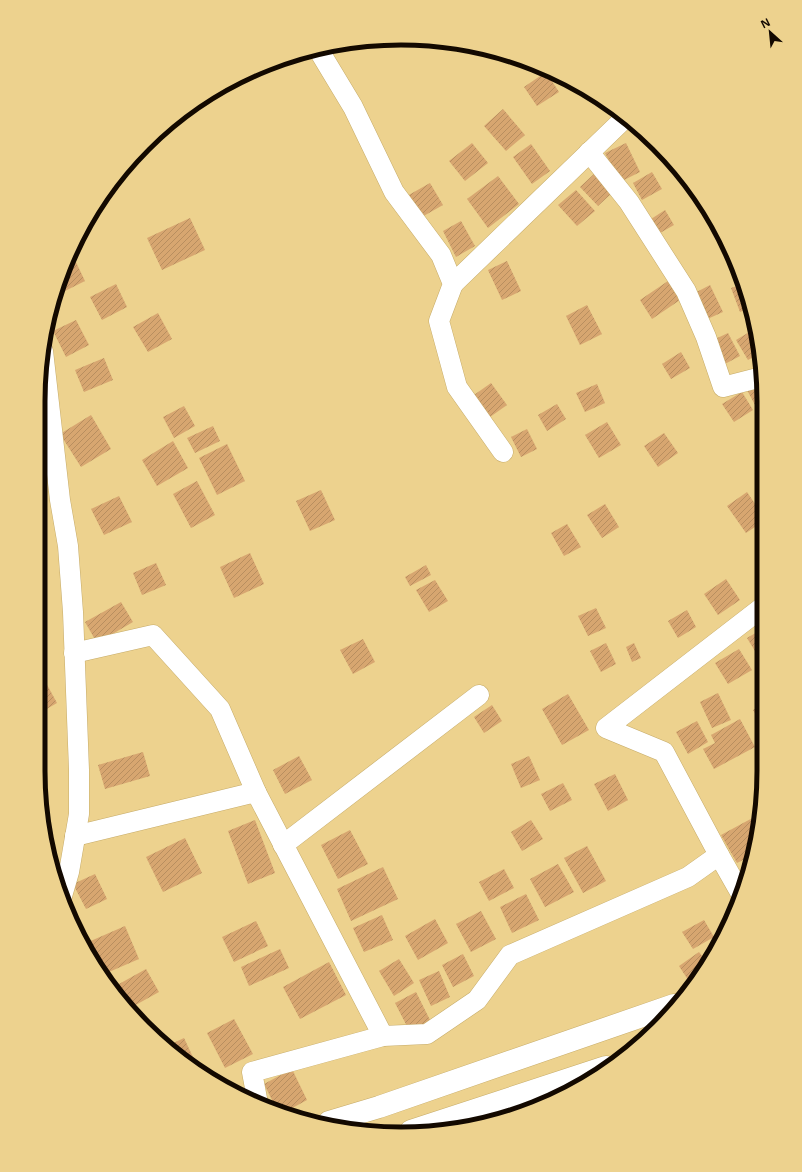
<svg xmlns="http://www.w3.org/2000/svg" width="802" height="1172" font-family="'Noto Sans',sans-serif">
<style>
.building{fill:url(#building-hatch)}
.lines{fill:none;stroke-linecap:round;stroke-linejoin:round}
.minor-casing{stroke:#c6ab68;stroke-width:21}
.tertiary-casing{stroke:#c6ab68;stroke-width:23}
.trunk-casing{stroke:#c6ab68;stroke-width:23}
.minor{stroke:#fff;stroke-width:20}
.tertiary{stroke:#fff;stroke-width:22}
.trunk{stroke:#fff;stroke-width:22}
.rim{fill:none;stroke:#130900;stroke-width:5}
</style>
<defs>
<pattern id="building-hatch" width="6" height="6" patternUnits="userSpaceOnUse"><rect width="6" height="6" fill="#d7a670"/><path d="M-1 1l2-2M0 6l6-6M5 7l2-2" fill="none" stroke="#b88e5f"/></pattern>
</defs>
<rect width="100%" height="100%" fill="#edd28e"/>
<!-- building -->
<g class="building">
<polygon points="546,72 559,92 537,106 524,87"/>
<polygon points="503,109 525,135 506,151 484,126"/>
<polygon points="472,143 488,163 465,181 449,161"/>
<polygon points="626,143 640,172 620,182 605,153"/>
<polygon points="531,144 550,171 532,184 513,157"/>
<polygon points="130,164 132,168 125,171"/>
<polygon points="652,172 662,189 642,200 633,183"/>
<polygon points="595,173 613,192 598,206 580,187"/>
<polygon points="498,176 519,204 488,228 467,199"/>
<polygon points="430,183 443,205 420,218 407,196"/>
<polygon points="576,190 595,211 577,226 558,205"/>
<polygon points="665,210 674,225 660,233 651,219"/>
<polygon points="190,218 205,250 162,270 147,238"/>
<polygon points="461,221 475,246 456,257 443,231"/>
<polygon points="74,258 85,281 57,295 69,261"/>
<polygon points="507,261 521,291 502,300 488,270"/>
<polygon points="668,281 680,300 652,319 640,300"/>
<polygon points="116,284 127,307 102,320 90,297"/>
<polygon points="743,284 750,308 740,312 731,288"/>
<polygon points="710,285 723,312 703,321 691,295"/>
<polygon points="587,305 602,334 580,345 566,316"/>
<polygon points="158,313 172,339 148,352 133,327"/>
<polygon points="76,320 89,345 66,357 53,331"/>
<polygon points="756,328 759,354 748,360 736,340"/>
<polygon points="728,333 740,356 723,365 711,341"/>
<polygon points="681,352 690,368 671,379 662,364"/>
<polygon points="104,358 113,380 84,392 75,370"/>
<polygon points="762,382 764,400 755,405 747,390"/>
<polygon points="491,383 507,405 490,417 474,395"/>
<polygon points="597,384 605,403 585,412 576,393"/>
<polygon points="742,392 753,410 734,422 722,404"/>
<polygon points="557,404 566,419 547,431 538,415"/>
<polygon points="184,406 195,426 174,438 163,417"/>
<polygon points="91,415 111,449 81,467 60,434"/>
<polygon points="607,422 621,445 599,458 585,435"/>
<polygon points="213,426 220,441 195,453 187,438"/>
<polygon points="527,429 537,449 521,457 511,437"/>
<polygon points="664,433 678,453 658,467 644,446"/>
<polygon points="173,441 188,468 157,486 142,460"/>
<polygon points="227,444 245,481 217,495 199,458"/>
<polygon points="197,481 215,515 191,528 173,494"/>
<polygon points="321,490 335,520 310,531 296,501"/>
<polygon points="747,492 764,517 764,521 746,533 727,506"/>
<polygon points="119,496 132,522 104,535 91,509"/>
<polygon points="605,504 619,527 602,538 587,515"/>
<polygon points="567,524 581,547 564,556 551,533"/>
<polygon points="38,544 47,562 38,566"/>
<polygon points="250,553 264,584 234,598 220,567"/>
<polygon points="764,555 764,574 756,560"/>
<polygon points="156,563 166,585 142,595 133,573"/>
<polygon points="426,565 431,575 410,586 405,577"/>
<polygon points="726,579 740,600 718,615 704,594"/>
<polygon points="435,580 448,601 429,612 416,590"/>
<polygon points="121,602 133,622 97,643 85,622"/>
<polygon points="596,608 606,628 588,636 578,616"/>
<polygon points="687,610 696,627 678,638 668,621"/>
<polygon points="764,628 764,659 761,661 747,638"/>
<polygon points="363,639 375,662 353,674 340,650"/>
<polygon points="606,643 616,664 601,672 590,651"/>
<polygon points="634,643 641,658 632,662 626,647"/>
<polygon points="739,649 752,670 728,684 715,663"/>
<polygon points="45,681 57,703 38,714 38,685"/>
<polygon points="718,693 731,720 712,728 700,702"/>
<polygon points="568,694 589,730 562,745 542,709"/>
<polygon points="764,704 764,728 753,710"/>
<polygon points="492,705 502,721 484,733 474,717"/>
<polygon points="740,719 755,747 714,769 703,749 715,743 711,735"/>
<polygon points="697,721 708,742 688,754 676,732"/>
<polygon points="143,752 150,776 105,789 98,765"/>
<polygon points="299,756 312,780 285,794 273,770"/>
<polygon points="529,756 540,780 521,788 511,764"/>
<polygon points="615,774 628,800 608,811 594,784"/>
<polygon points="563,783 572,800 550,811 541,794"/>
<polygon points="758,815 759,817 757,842 753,855 737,863 721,835"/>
<polygon points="255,820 275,873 248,884 228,831"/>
<polygon points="531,820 543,839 522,851 511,832"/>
<polygon points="350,830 368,864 338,879 321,845"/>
<polygon points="185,838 202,873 163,892 146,857"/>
<polygon points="587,846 606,881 583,893 564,858"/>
<polygon points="558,864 574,892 545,907 530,879"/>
<polygon points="383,867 398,899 351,921 337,889"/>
<polygon points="504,869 514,888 489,901 479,882"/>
<polygon points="95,874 107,899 86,909 73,884"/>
<polygon points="526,894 539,920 512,933 500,907"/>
<polygon points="481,911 496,939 471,952 456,924"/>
<polygon points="382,915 393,940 364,952 353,928"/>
<polygon points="435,919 448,943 418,960 405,936"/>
<polygon points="704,920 714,937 693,949 682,932"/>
<polygon points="256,921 268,946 234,962 222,937"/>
<polygon points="125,926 139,959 102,975 93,960 86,943"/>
<polygon points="280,949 289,968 249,986 241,967"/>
<polygon points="699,952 706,961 690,983 679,966"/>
<polygon points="463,954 474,976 453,987 442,965"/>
<polygon points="399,959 414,983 394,996 379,971"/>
<polygon points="329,962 346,995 300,1019 283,987"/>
<polygon points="146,969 159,992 132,1007 119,984"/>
<polygon points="439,971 450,997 431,1006 419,980"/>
<polygon points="416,992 431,1022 410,1032 395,1003"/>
<polygon points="234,1019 253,1054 225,1068 207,1033"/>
<polygon points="184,1038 199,1070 180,1059 167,1046"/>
<polygon points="292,1069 307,1100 285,1112 277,1110 264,1084"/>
</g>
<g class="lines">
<defs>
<g id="minor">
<polyline points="318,49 353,107 394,192 441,255 453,284 439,321 457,387 503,452"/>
<polyline points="589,152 629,202 686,291 706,337 723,387 762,377"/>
<polyline points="453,284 625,118"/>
<polyline points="43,351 60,500 68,546 73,612 79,770 79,814 69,872 62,896"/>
<polyline points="74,653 153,635 220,709 256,792"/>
<polyline points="75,836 256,792 383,1036"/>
<polyline points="283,845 479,695"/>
<polyline points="740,892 719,855 664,752 606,728 764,606"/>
<polyline points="258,1104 252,1072 383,1036 427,1034 477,1000 510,955 688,877 719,855"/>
</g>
<polyline id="tertiary" points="329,1122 379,1107 674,1005"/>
<polyline id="trunk" points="411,1131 606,1067"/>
</defs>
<!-- minor casing -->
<use href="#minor" class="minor-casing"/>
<!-- tertiary casing -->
<use href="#tertiary" class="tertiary-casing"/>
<!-- trunk casing -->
<use href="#trunk" class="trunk-casing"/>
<!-- minor -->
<use href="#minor" class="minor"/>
<!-- tertiary -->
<use href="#tertiary" class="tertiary"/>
<!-- trunk -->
<use href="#trunk" class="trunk"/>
</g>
<!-- crop -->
<path d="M0 0H802V1172H0ZM401 45H401A356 356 0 0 1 757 401V771A356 356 0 0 1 401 1127H401A356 356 0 0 1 45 771V401A356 356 0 0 1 401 45Z" fill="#edd28e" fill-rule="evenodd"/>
<path class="rim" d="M401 45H401A356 356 0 0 1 757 401V771A356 356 0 0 1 401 1127H401A356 356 0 0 1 45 771V401A356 356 0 0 1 401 45Z"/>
<!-- north arrow -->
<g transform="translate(770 32) rotate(333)" stroke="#edd28e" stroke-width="3" paint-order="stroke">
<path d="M0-3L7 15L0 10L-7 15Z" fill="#130900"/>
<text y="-6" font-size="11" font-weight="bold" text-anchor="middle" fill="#130900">N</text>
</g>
</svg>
